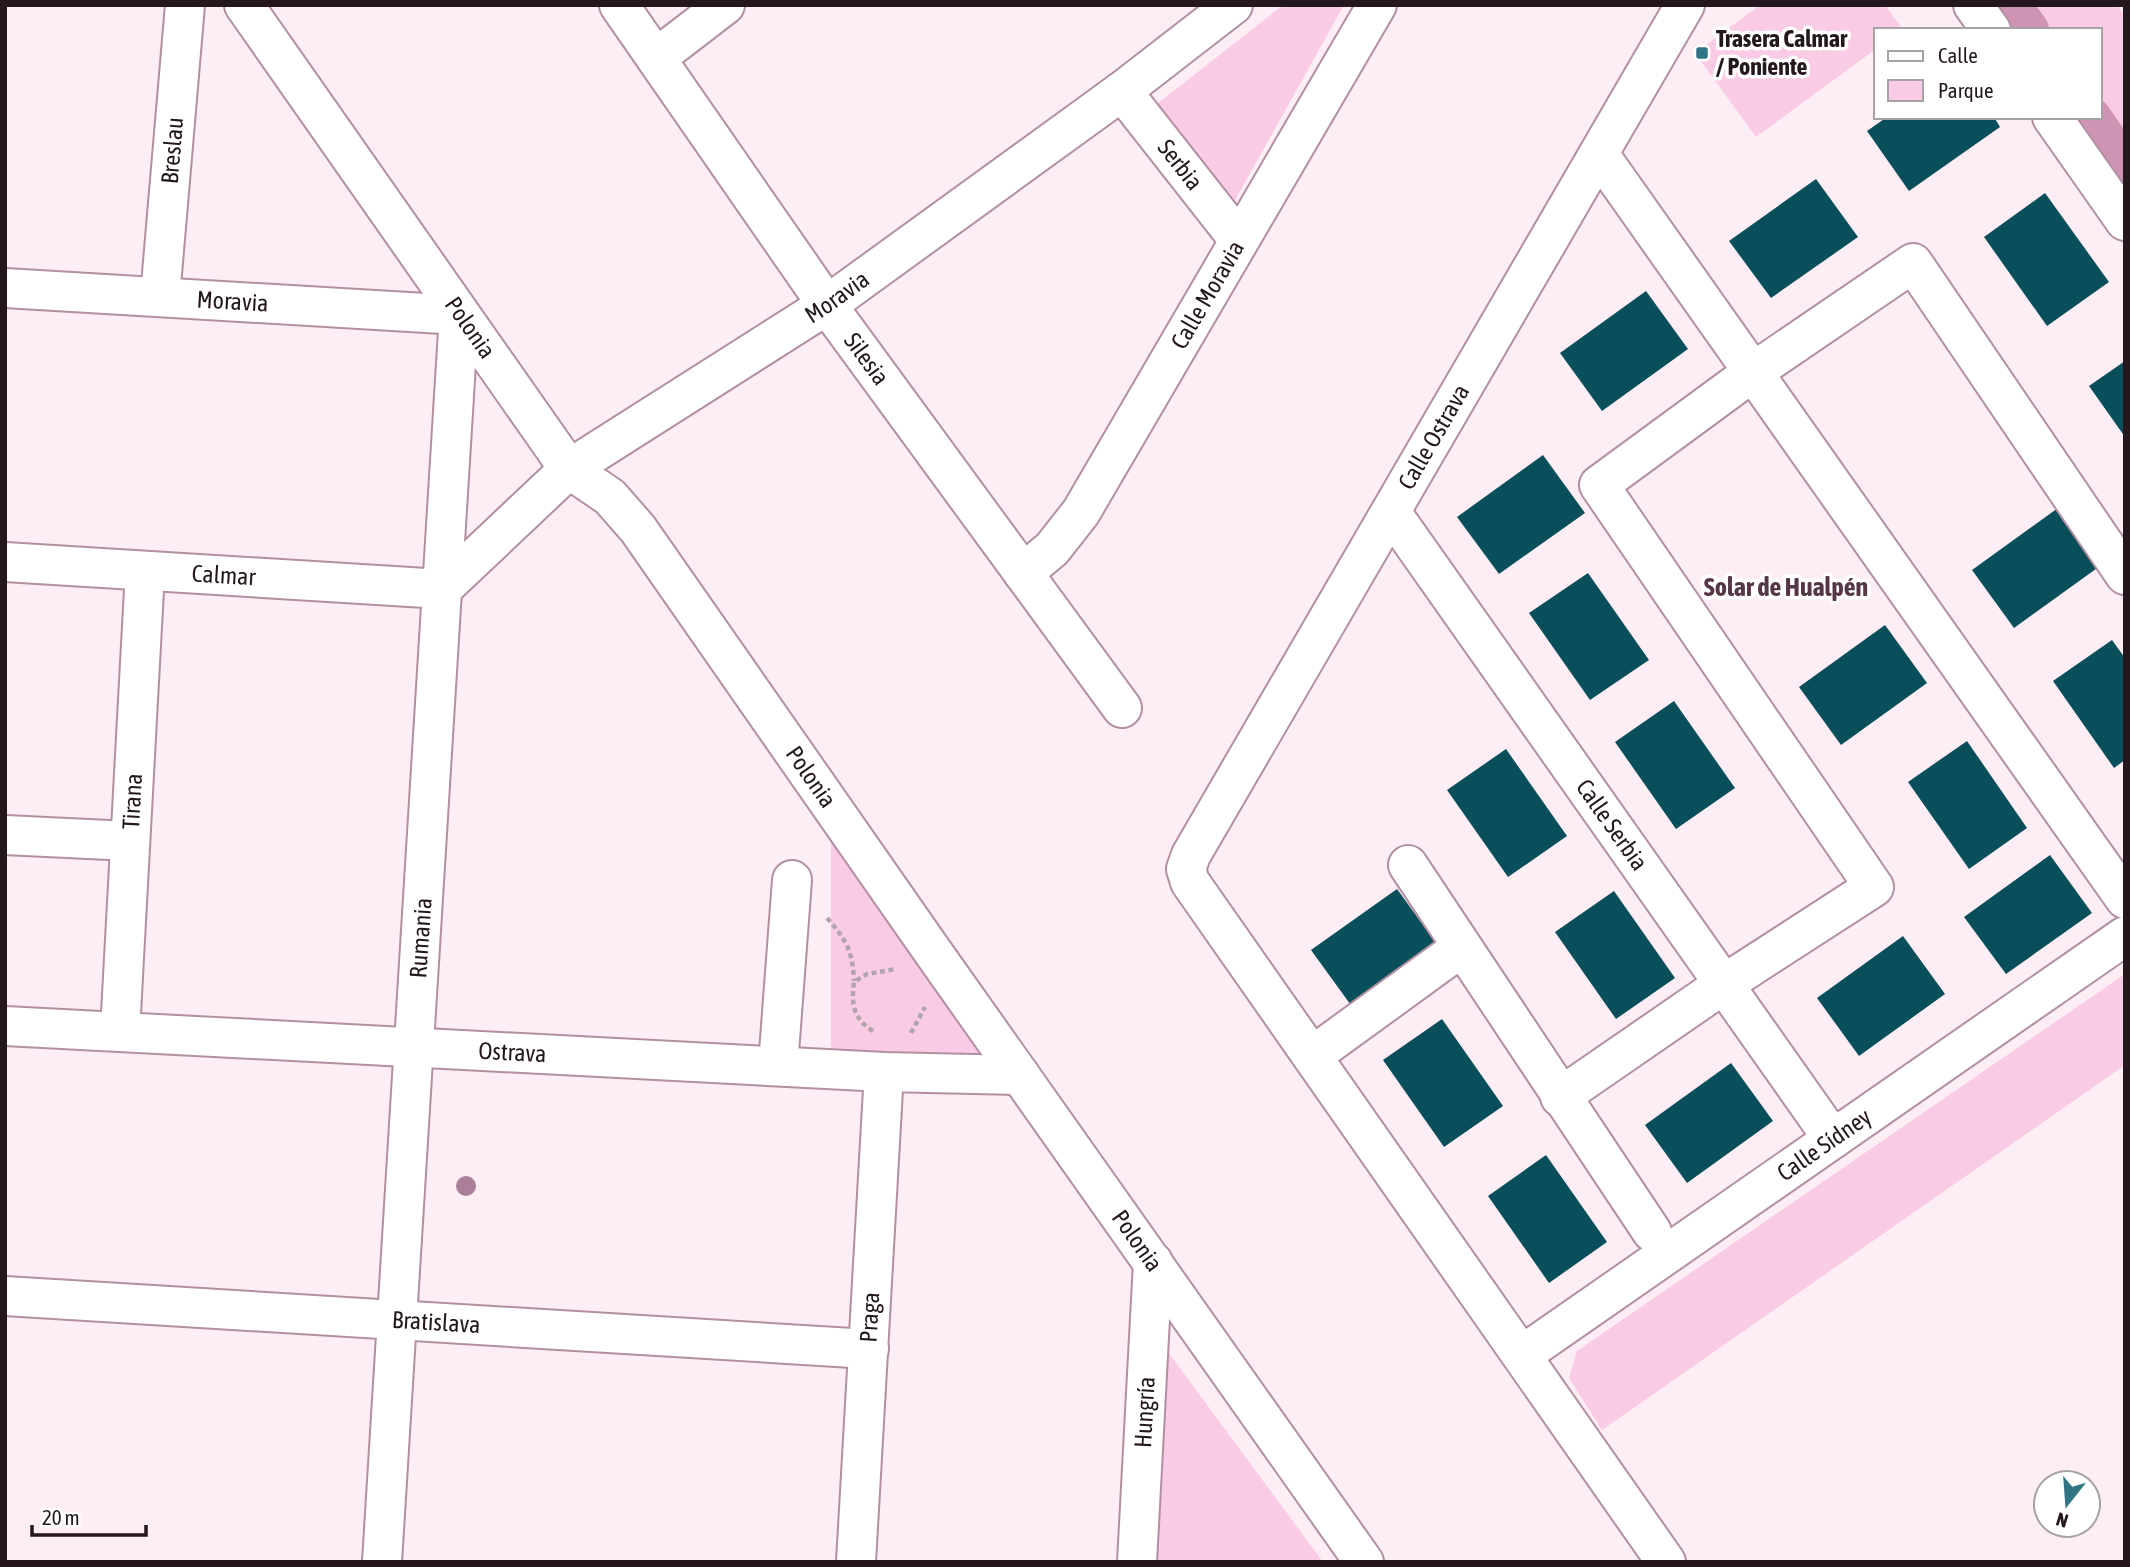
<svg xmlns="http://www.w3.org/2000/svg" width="2130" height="1567" font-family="'Asap Condensed',sans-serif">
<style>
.green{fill:#facbe4}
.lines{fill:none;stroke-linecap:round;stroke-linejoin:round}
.canal{stroke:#cf94b4;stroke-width:40}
.building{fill:#084e5b}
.minor-casing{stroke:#b28fa2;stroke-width:42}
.path{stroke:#b4a5ad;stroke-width:4.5;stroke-dasharray:5 3.5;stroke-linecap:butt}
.minor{stroke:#fff;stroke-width:38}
.tree{fill:#ac7e9a}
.poi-dot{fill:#317584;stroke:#fff;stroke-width:2.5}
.labels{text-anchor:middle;stroke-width:7;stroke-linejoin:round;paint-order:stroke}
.poi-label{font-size:24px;font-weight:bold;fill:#24171e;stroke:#fff;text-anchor:start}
.street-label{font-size:24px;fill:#24171e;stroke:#fff}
.neighbourhood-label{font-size:26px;font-weight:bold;fill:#553748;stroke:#fff}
</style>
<rect width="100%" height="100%" fill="#fdedf5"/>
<!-- green -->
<g class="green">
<polygon points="1283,5 1344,5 1229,211 1152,108"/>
<polygon points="1760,5 1885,5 1903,30 1876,30 1876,49 1756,137 1695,53"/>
<polygon points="2030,5 2117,5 2125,16 2125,138 2100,104 2100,30 2047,30"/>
<polygon points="831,827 1013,1089 831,1080"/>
<polygon points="2125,974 2125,1065 1602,1430 1569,1378 1577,1351"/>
<polygon points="1168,1352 1323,1562 1157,1562"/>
</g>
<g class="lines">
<!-- canal -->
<g class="canal">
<polyline points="2011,5 2029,30"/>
<polyline points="2091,117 2125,166"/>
</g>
</g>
<!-- building -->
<g class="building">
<polygon points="1887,117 1994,117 2000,127 1909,191 1867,131"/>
<polygon points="1816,179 1858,237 1771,298 1729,241"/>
<polygon points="2045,193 2109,282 2047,326 1984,237"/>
<polygon points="1646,291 1688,349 1602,411 1560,353"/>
<polygon points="2125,361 2125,437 2089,386"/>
<polygon points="1543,455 1585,513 1499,574 1457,517"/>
<polygon points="2058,508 2100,566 2014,628 1972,570"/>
<polygon points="1588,573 1649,660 1590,700 1529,613"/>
<polygon points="1885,625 1927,683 1841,745 1799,687"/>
<polygon points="2112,640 2125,658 2125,760 2114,768 2053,681"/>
<polygon points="1674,701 1735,788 1676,829 1615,742"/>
<polygon points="1967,741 2027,828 1969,869 1908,782"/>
<polygon points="1506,749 1567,836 1508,877 1447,790"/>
<polygon points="2050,855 2092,913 2006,974 1964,917"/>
<polygon points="1397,889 1439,947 1353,1008 1311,950"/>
<polygon points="1614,891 1675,978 1616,1019 1555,932"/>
<polygon points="1903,936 1945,994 1859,1056 1817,998"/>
<polygon points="1442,1019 1503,1106 1444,1147 1383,1060"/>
<polygon points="1731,1063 1773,1121 1687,1183 1645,1125"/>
<polygon points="1546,1155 1607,1242 1549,1283 1488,1196"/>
</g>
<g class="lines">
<defs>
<g id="minor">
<path id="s1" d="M244 5 569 469 610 497 638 529 928 945 1364 1562"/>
<path id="s2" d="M619 5 827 305 1122 708"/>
<polyline points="1973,5 1991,30"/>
<polyline points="656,58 725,5"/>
<path id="s3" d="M1122 91 1239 240"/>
<polyline points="2052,117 2125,221"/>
<polyline points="1599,154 2125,899"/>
<path id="s4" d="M5 288 459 315 382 1562"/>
<path id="s5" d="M160 297 185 5"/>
<path id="s6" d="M1391 512 1833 1139"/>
<path id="s7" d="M5 562 442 589 569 469 827 305 1122 91 1233 5"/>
<path id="s8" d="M1023 573 1052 549 1081 512 1377 5"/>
<polyline points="5,835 130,841"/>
<polyline points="1408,865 1652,1232"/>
<path id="s9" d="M5 1026 884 1072 1020 1075"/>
<path id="s10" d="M120 1032 145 571"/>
<polyline points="1312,1056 1462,947"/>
<polyline points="778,1066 792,880"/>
<polyline points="1560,1097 1724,984 1874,887 1599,485 1753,372 1913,263 2125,575"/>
<path id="s11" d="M5 1296 869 1349"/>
<path id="s12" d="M1522 1355 2125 936"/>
<path id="s13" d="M856 1562 884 1072"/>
<path id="s14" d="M1137 1562 1153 1262"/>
<path id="s15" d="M1666 1562 1190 882 1186 869 1191 855 1685 5"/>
</g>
</defs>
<!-- minor casing -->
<use href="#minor" class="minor-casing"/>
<!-- path -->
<g class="path">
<path d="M827 918C846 939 853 952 854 981"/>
<path d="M873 1031C853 1019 851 1003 854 982L867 974 896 969"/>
<polyline points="911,1033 925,1007"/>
</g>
<!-- minor -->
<use href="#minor" class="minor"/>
</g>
<!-- trees -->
<circle class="tree" cx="466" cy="1186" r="10"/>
<!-- markers -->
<rect class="poi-dot" x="1695" y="46" width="14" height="14" rx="3.5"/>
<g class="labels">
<!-- poi labels -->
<g class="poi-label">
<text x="1716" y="47">Trasera Calmar<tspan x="1716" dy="28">/ Poniente</tspan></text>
</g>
<!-- street labels -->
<g class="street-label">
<text dy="8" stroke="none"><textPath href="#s5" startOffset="147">Breslau</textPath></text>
<text dy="8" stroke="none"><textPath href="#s3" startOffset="94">Serbia</textPath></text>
<text dy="8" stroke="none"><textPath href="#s8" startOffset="336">Calle Moravia</textPath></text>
<text dy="8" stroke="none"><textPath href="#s7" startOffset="931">Moravia</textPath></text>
<text dy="8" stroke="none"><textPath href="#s4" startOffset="228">Moravia</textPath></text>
<text dy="8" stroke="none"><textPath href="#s1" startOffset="394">Polonia</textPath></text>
<text dy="8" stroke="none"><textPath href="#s2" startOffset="432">Silesia</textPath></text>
<text dy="8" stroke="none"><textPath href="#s15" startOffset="1342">Calle Ostrava</textPath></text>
<text dy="8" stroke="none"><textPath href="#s7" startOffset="219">Calmar</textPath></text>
<text dy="8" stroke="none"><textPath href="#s1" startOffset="961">Polonia</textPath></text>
<text dy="8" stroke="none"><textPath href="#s10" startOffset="231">Tirana</textPath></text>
<text dy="8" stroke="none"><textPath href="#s6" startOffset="383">Calle Serbia</textPath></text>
<text transform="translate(421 938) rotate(-86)" y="8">Rumania</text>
<text dy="8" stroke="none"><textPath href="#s9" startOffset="508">Ostrava</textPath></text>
<text dy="8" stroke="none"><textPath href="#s12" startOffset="368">Calle Sídney</textPath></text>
<text dy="8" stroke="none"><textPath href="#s1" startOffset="1528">Polonia</textPath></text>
<text dy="8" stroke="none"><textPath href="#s13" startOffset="245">Praga</textPath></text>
<text dy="8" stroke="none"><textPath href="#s11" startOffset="432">Bratislava</textPath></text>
<text dy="8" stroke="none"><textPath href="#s14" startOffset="150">Hungría</textPath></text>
</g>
<!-- neighbourhood labels -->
<g class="neighbourhood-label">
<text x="1786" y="596">Solar de Hualpén</text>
</g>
</g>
<!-- border -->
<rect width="2130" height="1567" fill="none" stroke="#24171e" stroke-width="14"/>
<!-- legend -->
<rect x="1874" y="28" width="228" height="91" fill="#ffffff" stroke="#a7a2a5" stroke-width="2"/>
<rect x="1888" y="51" width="35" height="10" fill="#ffffff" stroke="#a7a2a5" stroke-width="2"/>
<text x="1938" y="63" font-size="21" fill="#24171e">Calle</text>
<rect x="1888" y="80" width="35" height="21" fill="#facbe4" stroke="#a7a2a5" stroke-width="2"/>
<text x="1938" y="98" font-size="21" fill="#24171e">Parque</text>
<!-- north arrow -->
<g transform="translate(2067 1504) rotate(197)"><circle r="33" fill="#ffffff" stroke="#a7a2a5" stroke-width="2"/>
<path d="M0-5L12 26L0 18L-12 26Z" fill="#317584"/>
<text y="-10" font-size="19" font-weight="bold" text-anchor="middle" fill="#24171e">N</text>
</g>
<!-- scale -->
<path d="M32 1525v10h114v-10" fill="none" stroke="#24171e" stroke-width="3.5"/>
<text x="42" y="1525" font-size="21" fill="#24171e" stroke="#ffffff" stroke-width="5" paint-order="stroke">20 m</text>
</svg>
